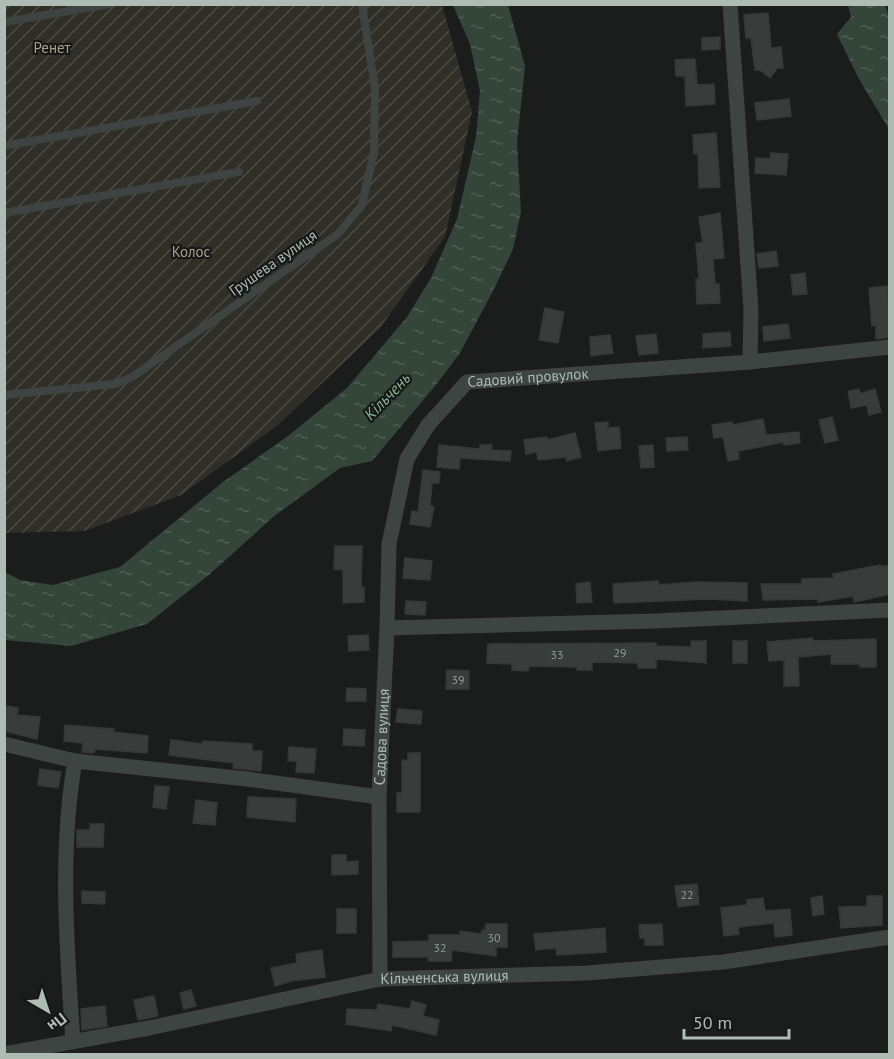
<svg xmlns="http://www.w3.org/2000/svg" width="894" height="1059" font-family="'PT Sans',sans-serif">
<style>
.garden{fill:url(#garden-furrows)}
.water{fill:url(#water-ripples)}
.building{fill:#383c3b;stroke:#353938;stroke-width:1.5}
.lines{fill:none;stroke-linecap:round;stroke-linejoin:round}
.lane{stroke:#3e4442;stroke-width:8}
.street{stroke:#3e4442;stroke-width:15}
.labels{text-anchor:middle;stroke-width:4.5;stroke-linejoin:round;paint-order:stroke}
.number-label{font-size:12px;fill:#909c96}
.park-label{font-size:15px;fill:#a6a186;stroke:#161818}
.street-label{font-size:15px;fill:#aebcb5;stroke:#161818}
.water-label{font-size:16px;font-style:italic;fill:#88b493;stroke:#161818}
</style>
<defs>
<pattern id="garden-furrows" width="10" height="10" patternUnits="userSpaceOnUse" patternTransform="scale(1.5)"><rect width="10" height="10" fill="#302f27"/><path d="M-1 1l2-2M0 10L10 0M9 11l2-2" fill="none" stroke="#4b4b44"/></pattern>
<pattern id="water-ripples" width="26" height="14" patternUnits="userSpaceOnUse" patternTransform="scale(1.5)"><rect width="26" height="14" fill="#344639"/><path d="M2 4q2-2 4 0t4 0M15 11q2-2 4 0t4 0" fill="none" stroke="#4f5f53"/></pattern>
</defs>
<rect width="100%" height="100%" fill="#1b1d1d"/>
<!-- garden -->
<polygon class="garden" points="4,5 442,5 472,112 445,237 380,328 278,425 181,495 85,531 5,533"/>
<!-- water -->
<g class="water">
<polygon points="453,5 508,5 525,66 517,142 521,212 513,249 496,285 460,353 435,386 372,461 340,468 273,517 210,574 147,624 71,646 5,640 5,572 20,580 53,585 120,567 223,482 288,436 347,388 407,317 431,278 457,219 476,137 480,91 470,44"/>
<polygon points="848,5 885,5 889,17 889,129 859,79 837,34 851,17"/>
</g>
<!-- building -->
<g class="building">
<polygon points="768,13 771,48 781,47 783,68 777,68 770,78 760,70 755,70 751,38 746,38 744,15"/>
<polygon points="720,37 720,49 702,50 702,38"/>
<polygon points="695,59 697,85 714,84 715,104 686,106 685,76 676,76 675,60"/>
<polygon points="789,99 791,116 757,120 755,103"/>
<polygon points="716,133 720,187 699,188 698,153 694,154 693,135"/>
<polygon points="771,153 788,154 786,175 755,173 756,158 770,159"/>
<polygon points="720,213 724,258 713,259 715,284 719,284 720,303 697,304 696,279 699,279 696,243 703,243 699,217"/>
<polygon points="776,251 778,266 759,268 757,254"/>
<polygon points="805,273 807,294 793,295 791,275"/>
<polygon points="888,286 890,337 876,339 876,325 872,326 869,288"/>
<polygon points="545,308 564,312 558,343 539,340"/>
<polygon points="788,324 790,338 764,341 763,327"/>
<polygon points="730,332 731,346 703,348 703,334"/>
<polygon points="656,334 658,353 639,355 636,336"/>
<polygon points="610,335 613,353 591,356 590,337"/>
<polygon points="859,389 860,394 875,389 881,412 869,415 867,405 851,408 848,391"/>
<polygon points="832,417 838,440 825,443 819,420"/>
<polygon points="763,419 766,435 799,432 800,443 784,445 784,442 738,451 739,459 728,461 723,437 714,438 712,425 732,422 733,425"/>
<polygon points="608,422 608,428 619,427 621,448 598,451 595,423"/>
<polygon points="575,433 581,457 567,461 566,457 538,460 537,452 526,454 524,440 547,437 547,440"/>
<polygon points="687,437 688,450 667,451 666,438"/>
<polygon points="439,445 480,449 480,445 492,445 491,450 511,451 510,461 460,458 459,469 437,467"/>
<polygon points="653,445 654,467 641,468 639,446"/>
<polygon points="423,470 440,472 439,483 432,483 430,506 434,507 430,527 410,524 412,511 418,512"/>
<polygon points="335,546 362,546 361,587 364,587 364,602 343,603 343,570 334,569"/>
<polygon points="405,558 432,561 430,580 403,578"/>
<polygon points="880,565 880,567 890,565 890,594 854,602 853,596 818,602 818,599 763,600 761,584 802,584 802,579 834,578 833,574"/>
<polygon points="658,581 659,585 695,582 747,583 747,601 709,599 614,603 613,584"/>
<polygon points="590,582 592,602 577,603 576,584"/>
<polygon points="406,601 426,602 425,615 405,614"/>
<polygon points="368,635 369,650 349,651 348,636"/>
<polygon points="813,638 813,641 876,639 876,667 860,667 860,664 831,664 831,654 798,657 799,686 784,686 784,660 769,661 767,642"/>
<polygon points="691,641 706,641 706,663 656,659 656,668 638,668 638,663 592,662 592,670 577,670 577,667 529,666 528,671 512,670 512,664 487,663 488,644 656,643 656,646 691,647"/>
<rect x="733" y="641" width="14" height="22"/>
<polygon points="447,670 469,671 469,689 446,689"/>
<polygon points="347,688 366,689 366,701 346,701"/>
<polygon points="7,706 18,708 17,715 40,717 37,739 4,731"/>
<polygon points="398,709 422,711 421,724 396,722"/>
<polygon points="65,725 114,729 113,732 148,736 147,753 95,749 94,753 82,752 83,743 64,741"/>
<polygon points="344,729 365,730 364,746 343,745"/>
<polygon points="171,740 202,744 203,741 252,744 252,751 262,751 261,771 233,768 234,763 169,755"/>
<polygon points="289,747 316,749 314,773 296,772 297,761 288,761"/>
<polygon points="408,753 420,753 420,812 397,812 397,793 402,793 402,760 408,761"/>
<polygon points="40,769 61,772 58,788 38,785"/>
<polygon points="155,786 169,787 166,809 153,807"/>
<polygon points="248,797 296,799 295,822 247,817"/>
<polygon points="196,800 217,803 215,825 193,823"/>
<polygon points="90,824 104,824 103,847 77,847 77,830 90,830"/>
<polygon points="332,855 346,855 346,862 358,861 358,874 332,875"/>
<polygon points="697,884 699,904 678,907 675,886"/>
<polygon points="82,891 105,892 105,904 82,903"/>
<polygon points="822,896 824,914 813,916 811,898"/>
<polygon points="867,896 882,896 882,925 841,928 839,907 867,906"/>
<polygon points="763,898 765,911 790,909 792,935 775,937 774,923 738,927 739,934 724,936 721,908 747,905 747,900"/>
<rect x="337" y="909" width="19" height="24"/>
<polygon points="486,924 507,924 507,947 496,947 496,956 452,950 451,961 428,961 428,957 393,957 393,942 429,941 429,935 460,935 460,931 481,934 482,930 485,930"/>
<polygon points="662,924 663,945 645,945 645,938 640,938 639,925"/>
<polygon points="605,928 606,952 557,955 556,948 536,950 534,934"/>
<polygon points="322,950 325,977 291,981 275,986 271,968 297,963 296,954"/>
<polygon points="191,990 196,1006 184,1009 180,993"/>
<polygon points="154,996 158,1016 138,1020 134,1000"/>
<polygon points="412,1001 426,1005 423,1016 439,1020 436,1035 392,1025 391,1031 346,1024 347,1009 377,1010 378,1004 410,1009"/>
<polygon points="105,1006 107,1026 82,1030 81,1009"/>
</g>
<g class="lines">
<!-- lane -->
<g class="lane">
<polyline points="4,22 110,4"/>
<polyline points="4,146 257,101"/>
<polyline points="4,213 239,172"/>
<polyline points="4,395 115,384 132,377 338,234 362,205 374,152 375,89 362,4"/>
</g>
<!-- street -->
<g class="street">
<polyline points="730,4 751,310 750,362"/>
<path id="s1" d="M387 628 389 544 407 459 428 425 467 382 750 362 890 347"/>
<polyline points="4,744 75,761"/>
<polyline points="379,797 380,979"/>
<path id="s2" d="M73 1042C67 950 59 852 75 761L247 779 379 797 387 628 655 621 890 610"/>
<path id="s3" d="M4 1054 149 1028 380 979 587 973 723 962 890 937"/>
</g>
</g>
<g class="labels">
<!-- number labels -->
<g class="number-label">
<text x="620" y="657">29</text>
<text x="557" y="659">33</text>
<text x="458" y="684">39</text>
<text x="687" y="899">22</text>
<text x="494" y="942">30</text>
<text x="440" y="952">32</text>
</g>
<!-- park labels -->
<g class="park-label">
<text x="52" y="53">Ренет</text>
<text x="191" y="257">Колос</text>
</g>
<!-- street labels -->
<g class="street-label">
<text transform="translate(273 263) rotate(-35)" y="5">Грушева вулиця</text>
<text dy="5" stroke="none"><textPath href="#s1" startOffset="330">Садовий провулок</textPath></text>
<text dy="5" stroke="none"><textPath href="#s2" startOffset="648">Садова вулиця</textPath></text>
<text dy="5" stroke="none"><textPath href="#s3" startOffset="448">Кільченська вулиця</textPath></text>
</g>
<!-- water labels -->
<g class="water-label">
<text transform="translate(387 396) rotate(-46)" y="6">Кільчень</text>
</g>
</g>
<!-- border -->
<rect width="894" height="1059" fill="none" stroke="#aebcb5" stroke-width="12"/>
<!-- north arrow -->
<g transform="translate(48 1011) rotate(141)" stroke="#161818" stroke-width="4.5" paint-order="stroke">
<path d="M0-4.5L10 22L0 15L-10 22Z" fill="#aebcb5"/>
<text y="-9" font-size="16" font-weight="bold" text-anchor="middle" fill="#aebcb5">Пн</text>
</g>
<!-- scale -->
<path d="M684 1029v9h105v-9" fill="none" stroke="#aebcb5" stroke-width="3"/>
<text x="693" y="1029" font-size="18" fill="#aebcb5" stroke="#161818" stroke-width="4.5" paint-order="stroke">50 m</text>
</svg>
